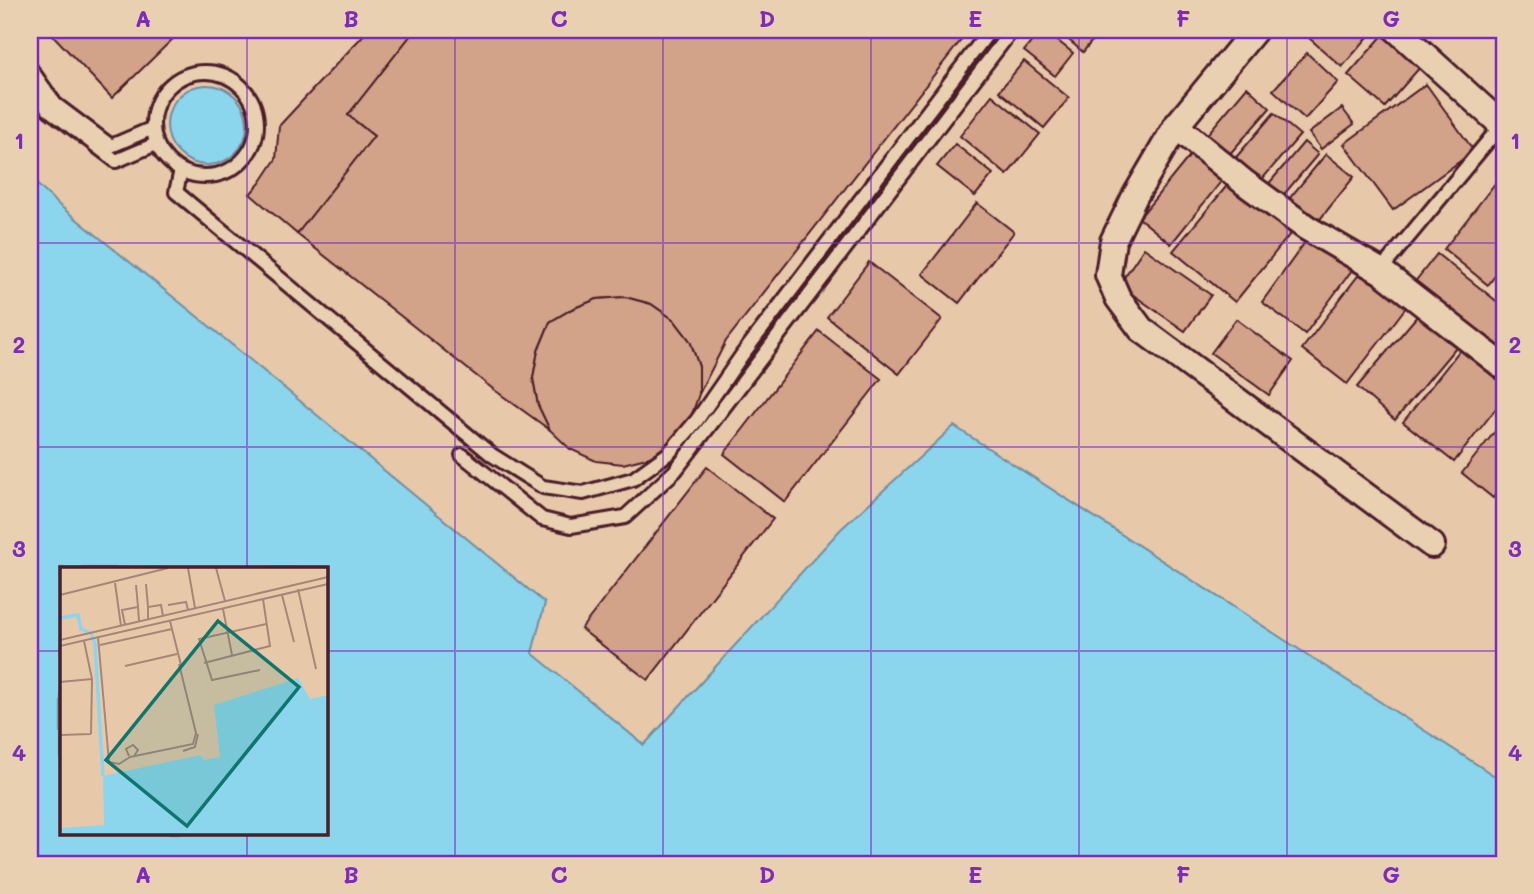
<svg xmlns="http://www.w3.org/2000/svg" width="1534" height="894" font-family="Mali,sans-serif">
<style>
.water{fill:#8bd6ec;stroke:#718d9f;stroke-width:2;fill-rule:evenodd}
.building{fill:#d2a388;stroke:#4a1f2b;stroke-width:2}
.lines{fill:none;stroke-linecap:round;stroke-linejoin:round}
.lane-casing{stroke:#4a1f2b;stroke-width:18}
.street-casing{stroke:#4a1f2b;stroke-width:30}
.lane{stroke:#e9d0b1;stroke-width:12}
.street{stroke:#e9d0b1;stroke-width:24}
.grid{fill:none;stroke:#7b2cbf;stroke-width:2;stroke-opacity:0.55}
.inset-river{fill:none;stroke:#8bd6ec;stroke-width:3.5}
.inset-road{fill:none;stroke:#a88577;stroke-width:2}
.view{fill:#0f766e;fill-opacity:0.15;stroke:#0f766e;stroke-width:3.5}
.inset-edge{fill:none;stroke:#4a1f2b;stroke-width:3.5}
.neatline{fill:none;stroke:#7b2cbf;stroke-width:2.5}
.grid-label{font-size:23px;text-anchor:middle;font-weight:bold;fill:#7b2cbf}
</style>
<rect width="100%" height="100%" fill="#e7c9aa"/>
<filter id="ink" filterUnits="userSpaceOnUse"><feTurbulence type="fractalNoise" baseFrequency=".0143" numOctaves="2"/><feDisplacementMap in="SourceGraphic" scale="14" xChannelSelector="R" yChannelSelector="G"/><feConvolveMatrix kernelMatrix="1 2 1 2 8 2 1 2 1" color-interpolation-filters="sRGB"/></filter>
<g filter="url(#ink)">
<!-- water -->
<g class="water">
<circle cx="207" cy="125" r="40"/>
<path d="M30 178 59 205 203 321 545 603 532 653 644 745 841 529 954 426 1504 782V864H30ZM61 568H326V833H61Z"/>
</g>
<!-- building -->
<g class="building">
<polygon points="48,30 182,30 112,98"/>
<polygon points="368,30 415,30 348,115 374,136 297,234 250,194 260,183 276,159 279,126"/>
<polygon points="415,30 969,30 726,341 699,394 699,367 690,341 674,320 651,304 625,297 597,299 572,309 550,322 538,351 533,378 538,405 550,430 493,389 297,234 374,136 348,115"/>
<polygon points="1041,30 1044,30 1073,53 1055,76 1024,51"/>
<polygon points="1057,30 1101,30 1083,52"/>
<polygon points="1300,30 1374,30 1342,67"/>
<polygon points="1384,34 1421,66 1385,107 1348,75"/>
<polygon points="1307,53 1338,82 1305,119 1273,90"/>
<polygon points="1024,61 1069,98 1044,128 999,91"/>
<polygon points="1426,84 1474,151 1393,210 1344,144"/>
<polygon points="1247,87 1270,108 1227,157 1204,138"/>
<polygon points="992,95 1040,134 1007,175 960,136"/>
<polygon points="1342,108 1354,124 1321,149 1309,133"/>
<polygon points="1274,113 1300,135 1258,184 1232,162"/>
<polygon points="1304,142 1318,154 1280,199 1266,187"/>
<polygon points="955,144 993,174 975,196 937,166"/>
<polygon points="1192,153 1224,178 1171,244 1139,218"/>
<polygon points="1326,154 1354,177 1313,228 1284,205"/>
<polygon points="1504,172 1504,264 1488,285 1444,249"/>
<polygon points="1230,182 1291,233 1235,302 1173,251"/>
<polygon points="977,203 1014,232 959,303 922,274"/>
<polygon points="1308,238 1352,270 1305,334 1262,302"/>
<polygon points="1144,248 1211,295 1185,331 1119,285"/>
<polygon points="1437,254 1504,307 1504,362 1410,288"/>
<polygon points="869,262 942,319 899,374 827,317"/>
<polygon points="1364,268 1410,302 1347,384 1302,349"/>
<polygon points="1504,283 1504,298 1497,292"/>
<polygon points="625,297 651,304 674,320 690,341 699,367 699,394 690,420 673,442 650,457 623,464 596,461 570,449 550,430 538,405 533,378 538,351 550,322 572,309 597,299"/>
<polygon points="1418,315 1456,347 1395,420 1357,387"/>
<polygon points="1236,319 1293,361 1269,395 1211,353"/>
<polygon points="819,331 881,379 785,502 724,454"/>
<polygon points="1460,350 1504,385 1504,398 1454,462 1403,422"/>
<polygon points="1504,420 1504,484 1493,498 1462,473"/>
<polygon points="707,467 773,519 648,680 581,629"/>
</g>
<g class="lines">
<defs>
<g id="lane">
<polyline points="30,68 55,104 111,146 153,128"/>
<circle cx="205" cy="124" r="52"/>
<polyline points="30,84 48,109 116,161 156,144"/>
<polyline points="181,170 176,192 492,455 543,487 583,493 633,479 669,453 697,420 742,355 990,30"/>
<polyline points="1380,271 1504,122"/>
<polyline points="462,455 542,519 571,526 625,517 675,471 1012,30"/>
</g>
<g id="street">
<polyline points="1255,30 1176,126 1135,196 1113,241 1108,275 1118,298 1141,329 1432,545"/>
<polyline points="1397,30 1504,127"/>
<polyline points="1176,126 1245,183 1307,228 1382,272 1504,367"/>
</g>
</defs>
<!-- lane casing -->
<use href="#lane" class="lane-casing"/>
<!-- street casing -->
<use href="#street" class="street-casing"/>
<!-- lane -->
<use href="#lane" class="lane"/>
<!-- street -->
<use href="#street" class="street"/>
</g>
</g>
<!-- grid -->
<path class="grid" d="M247 30V568M455 30V864M663 30V864M871 30V864M1079 30V864M1287 30V864M30 243H1504M30 447H1504M30 651H61M326 651H1504M247 833V864"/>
<!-- overview -->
<g transform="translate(60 567)">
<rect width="268" height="268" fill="#e7c9aa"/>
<path d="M238 111 250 132 268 128V267H0V261L44 258 43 209 140 188 144 193 160 190 154 138Z" fill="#8bd6ec"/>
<path class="inset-river" d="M0 51 18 48 21 62 31 66 35 77 43 209"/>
<path class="inset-road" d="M128 1 135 41M156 1 165 34M55 16 61 59M86 17 88 40M76 18 78 40M238 22 256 102M0 28 108 1M222 28 234 75M108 38 126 35 128 43M163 42 172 88M88 52V40L101 38 103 49M110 54 121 98M65 58 62 43 78 40 79 54M38 70 49 195 59 197 70 190M0 73 268 10M24 74 32 112 31 167M40 78 112 62M0 79 268 17M144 96 210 79 203 32M65 99 117 87M200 103 152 113 139 72 206 57M0 115 32 112M0 168 31 167M123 184 135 180 138 167M69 189 66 182 73 178 78 183 74 189M70 190 133 177 136 166 119 97"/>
<path class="view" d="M158 54 239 120 127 259 46 193Z"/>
<rect width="268" height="268" class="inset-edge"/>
</g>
<!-- margin -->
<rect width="1534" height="894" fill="none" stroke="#e9d0b1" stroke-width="77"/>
<rect x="38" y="38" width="1458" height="818" class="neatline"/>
<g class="grid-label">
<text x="143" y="27">A</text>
<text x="351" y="27">B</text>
<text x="559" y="27">C</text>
<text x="767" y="27">D</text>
<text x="975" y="27">E</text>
<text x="1183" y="27">F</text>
<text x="1391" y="27">G</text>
<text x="19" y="149">1</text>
<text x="1515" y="149">1</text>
<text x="19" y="353">2</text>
<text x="1515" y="353">2</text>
<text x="19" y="557">3</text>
<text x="1515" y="557">3</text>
<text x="19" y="761">4</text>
<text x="1515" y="761">4</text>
<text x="143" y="883">A</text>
<text x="351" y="883">B</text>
<text x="559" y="883">C</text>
<text x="767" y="883">D</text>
<text x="975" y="883">E</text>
<text x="1183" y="883">F</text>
<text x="1391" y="883">G</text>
</g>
</svg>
